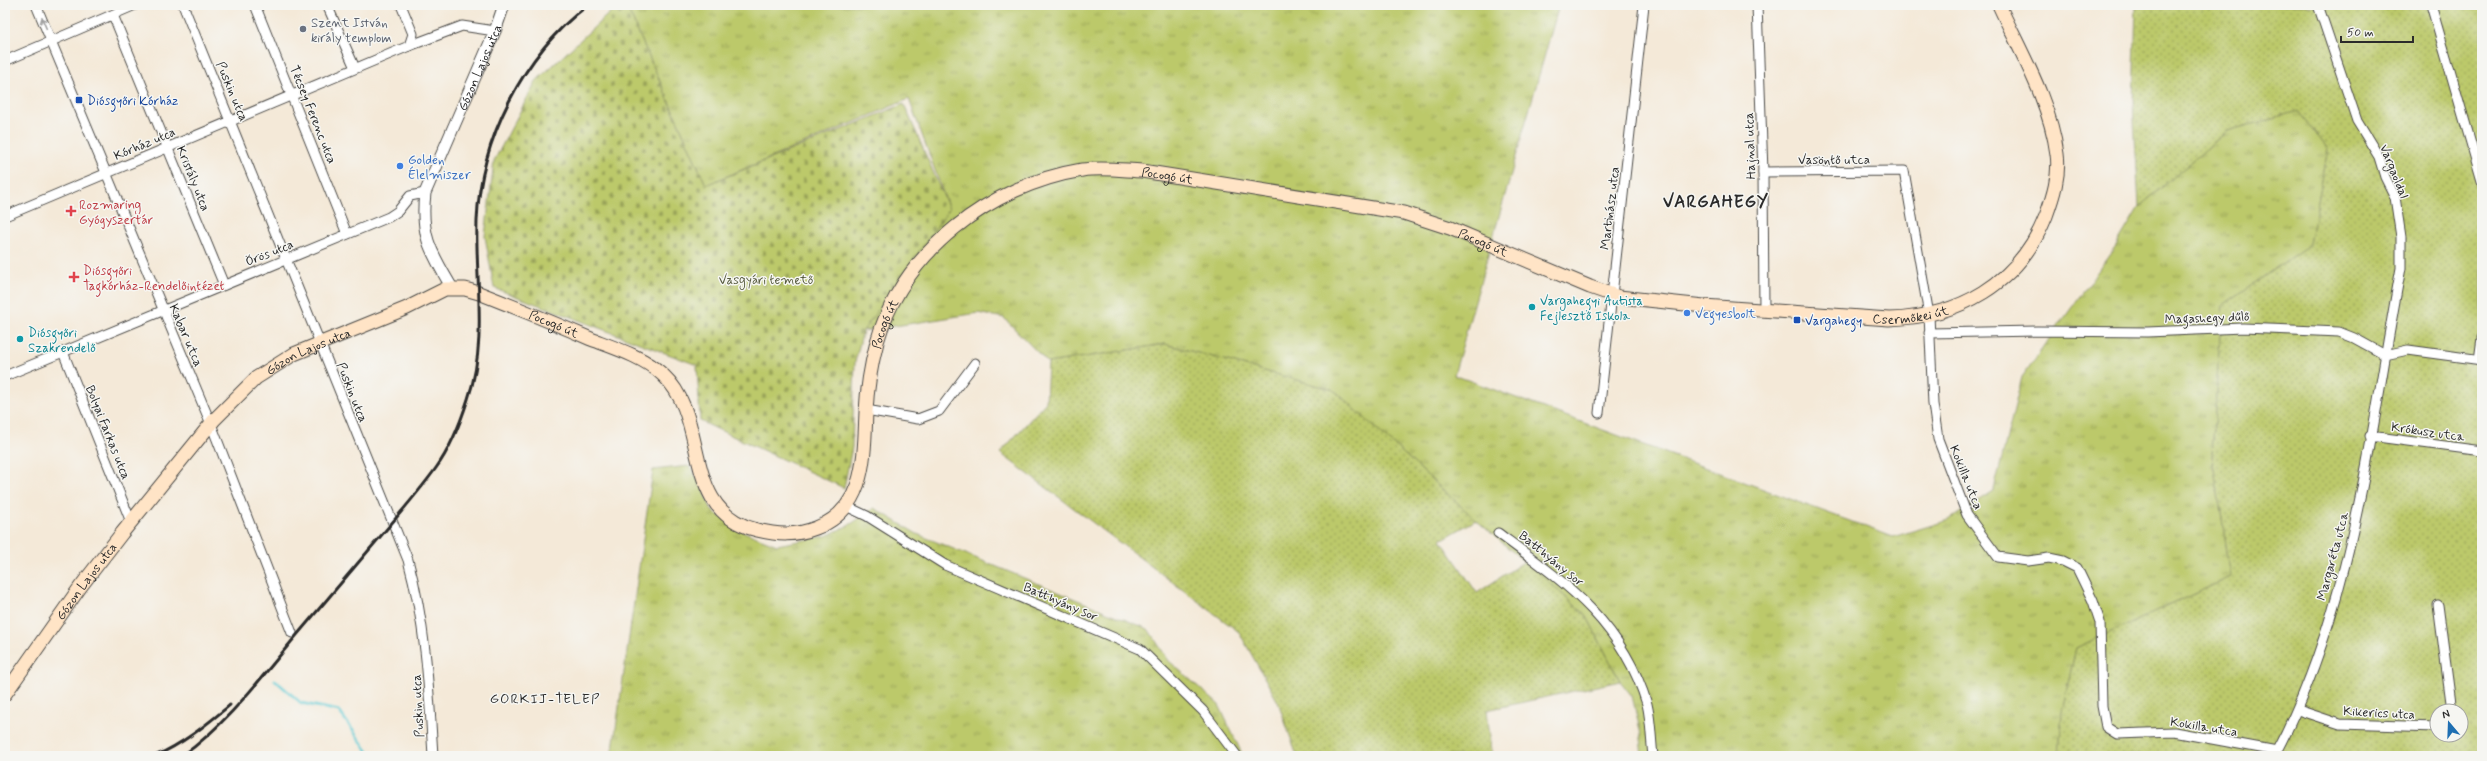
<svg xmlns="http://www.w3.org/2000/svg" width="2487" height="761" font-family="Mynerve,sans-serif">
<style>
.grass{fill:url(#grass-tufts);stroke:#747a4b}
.cemetery{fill:url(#cemetery-stones);stroke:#747a4b}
.park{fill:url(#park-dots);stroke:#747a4b;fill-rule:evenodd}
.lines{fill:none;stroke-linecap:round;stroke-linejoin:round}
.stream{stroke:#5dcad3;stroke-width:3}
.minor-casing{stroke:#494845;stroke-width:11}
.tertiary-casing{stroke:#494845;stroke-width:13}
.secondary-casing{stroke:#494845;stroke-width:15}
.minor{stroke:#fff;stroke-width:9}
.tertiary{stroke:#fff;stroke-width:11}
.secondary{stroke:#ffe4c6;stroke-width:13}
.rail{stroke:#2b2b2b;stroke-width:3}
.oneway{stroke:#a0a0a0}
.worship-dot{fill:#6b7280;stroke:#f6f6f2;stroke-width:1.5}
.transit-dot{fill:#1a4fb4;stroke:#f6f6f2;stroke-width:1.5}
.shop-dot{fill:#3f7fe0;stroke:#f6f6f2;stroke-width:1.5}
.health-dot{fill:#e0444e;stroke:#f6f6f2;stroke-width:1.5}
.culture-dot{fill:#0f9aa8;stroke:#f6f6f2;stroke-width:1.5}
.labels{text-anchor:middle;stroke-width:3;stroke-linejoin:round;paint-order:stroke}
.worship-label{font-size:13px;fill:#5b616d;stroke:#f6f6f2;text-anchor:start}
.street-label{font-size:13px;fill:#2b2b2b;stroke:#f6f6f2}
.transit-label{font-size:13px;fill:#164399;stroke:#f6f6f2;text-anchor:start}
.shop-label{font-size:13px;fill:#366cbe;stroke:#f6f6f2;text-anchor:start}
.health-label{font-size:13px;fill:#be3a42;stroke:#f6f6f2;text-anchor:start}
.park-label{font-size:13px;fill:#565a3e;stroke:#f6f6f2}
.culture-label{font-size:13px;fill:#0d838f;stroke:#f6f6f2;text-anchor:start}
.neighbourhood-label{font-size:14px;letter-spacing:1px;fill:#2b2b2b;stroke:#f6f6f2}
.district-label{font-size:17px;font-weight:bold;letter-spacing:1px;fill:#2b2b2b;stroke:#f6f6f2}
</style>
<defs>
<pattern id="grass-tufts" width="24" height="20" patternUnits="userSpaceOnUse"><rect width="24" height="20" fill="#bcc96b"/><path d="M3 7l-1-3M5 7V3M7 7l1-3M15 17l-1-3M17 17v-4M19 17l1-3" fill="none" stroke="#99a358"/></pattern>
<pattern id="cemetery-stones" width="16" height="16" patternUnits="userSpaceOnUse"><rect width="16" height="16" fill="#bcc96b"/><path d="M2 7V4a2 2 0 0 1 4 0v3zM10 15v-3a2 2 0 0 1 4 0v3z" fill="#99a358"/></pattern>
<pattern id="park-dots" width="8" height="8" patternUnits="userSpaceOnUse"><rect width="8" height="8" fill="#bcc96b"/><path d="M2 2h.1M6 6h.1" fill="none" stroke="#99a358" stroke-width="1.8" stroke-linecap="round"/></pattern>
</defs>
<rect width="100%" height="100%" fill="#f6f6f2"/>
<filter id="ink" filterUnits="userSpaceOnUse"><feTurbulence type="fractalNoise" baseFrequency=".025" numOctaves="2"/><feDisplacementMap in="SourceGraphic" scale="8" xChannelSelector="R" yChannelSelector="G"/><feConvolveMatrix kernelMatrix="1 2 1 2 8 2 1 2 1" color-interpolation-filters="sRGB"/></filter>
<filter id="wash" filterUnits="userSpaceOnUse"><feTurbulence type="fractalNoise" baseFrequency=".012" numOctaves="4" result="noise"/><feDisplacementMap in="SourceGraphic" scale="16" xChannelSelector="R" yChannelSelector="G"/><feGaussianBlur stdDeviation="0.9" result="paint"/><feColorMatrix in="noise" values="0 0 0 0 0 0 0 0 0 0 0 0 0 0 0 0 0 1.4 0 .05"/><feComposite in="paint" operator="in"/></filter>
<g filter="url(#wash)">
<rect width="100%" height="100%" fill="#f4e9d8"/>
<!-- grass -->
<g class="grass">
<polygon points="626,5 1559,5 1454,375 1893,537 1949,520 1994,490 2022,377 2115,247 2139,207 2227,131 2298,111 2328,149 2310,244 2222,306 2212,455 2231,577 2076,648 2062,711 2059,756 1643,756 1640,730 1632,696 1620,681 1586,615 1476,520 1334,390 1165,344 1048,363 1004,318 978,313 863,331 949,209 909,99 706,185"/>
<polygon points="689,466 700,482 712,511 744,532 777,545 826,536 851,524 874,508 917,534 1148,629 1169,661 1219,705 1243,756 612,756 653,470"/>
</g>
<!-- cemetery -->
<polygon class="cemetery" points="618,5 626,5 706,185 904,104 949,209 863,331 855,362 852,447 844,488 700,421 697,365 494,288 485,236 494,161 536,81"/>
<!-- park -->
<g class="park">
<path d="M2136 5H2482V756H2059L2062 711 2076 648 2231 577 2212 455 2222 306 2310 244 2328 149 2298 111 2227 131 2139 207 2133 103ZM2437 711H2461V735H2437Z"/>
<polygon points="1165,344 1334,390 1476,520 1441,540 1477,593 1525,561 1586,615 1620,681 1487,710 1492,756 1297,756 1278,702 1239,632 1000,453 1046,402 1048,363"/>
</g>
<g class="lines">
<!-- stream -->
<polyline class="stream" points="275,680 301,703 339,711 371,756"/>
</g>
</g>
<g filter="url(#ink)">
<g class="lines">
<defs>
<g id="minor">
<polyline points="36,5 211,424 292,633"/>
<path d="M183 5 408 560C426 625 429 689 433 756"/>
<polyline points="255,5 347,234"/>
<polyline points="327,5 355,68"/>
<polyline points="401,5 413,34 409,46"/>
<polyline points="1757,5 1763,172 1764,310"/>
<polyline points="2431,5 2482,181"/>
<polyline points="113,15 224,285"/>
<polyline points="5,61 135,5"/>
<polyline points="1763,172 1904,171 1929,315 1933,404 1938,439 1967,515 1998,557 2028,561 2049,558 2063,561 2077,568 2093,601 2100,622 2102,706 2106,727 2117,734 2174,732 2277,751"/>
<polyline points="5,216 409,46 462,26 495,31"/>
<polyline points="1929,333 2037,331 2147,332 2243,328 2339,332 2354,338 2385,355 2408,350 2482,360"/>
<polyline points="63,352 131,522"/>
<polyline points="2479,360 2482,338"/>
<polyline points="5,376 389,217 398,211 410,196 425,193"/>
<polyline points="866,410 918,419 939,411 975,363"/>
<polyline points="1599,413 1644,5"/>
<polyline points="2370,436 2482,451"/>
<polyline points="846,506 867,516 945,565 1140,649 1203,711 1237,756"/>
<path d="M1498 533C1564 582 1622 621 1647 704 1651 720 1651 740 1653 756"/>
<polyline points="2438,605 2452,711"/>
<polyline points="2298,710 2340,724 2437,727"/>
<path d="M2274 756C2354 607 2370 432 2401 268V237L2395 197 2385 177 2379 157 2357 121 2318 5"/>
</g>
<g id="tertiary">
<path id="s1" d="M452 288C431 252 420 236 425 193L495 31 504 5"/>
</g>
<g id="secondary">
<path id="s2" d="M5 694 81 586 122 533 214 420 256 378 294 354 407 308 445 289H465L479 293C517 308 554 323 591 339 615 348 644 357 663 375 711 419 679 511 757 530 778 535 795 536 816 528 866 509 864 457 866 412 867 388 871 365 877 342 903 251 991 185 1082 170 1102 167 1122 170 1142 171L1404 213 1450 228 1590 287 1619 297 1704 306 1889 319C1959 317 2019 284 2046 216 2053 197 2060 175 2057 154 2050 101 2021 53 1999 5"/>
</g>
</defs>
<!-- minor casing -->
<use href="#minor" class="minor-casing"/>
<!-- tertiary casing -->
<use href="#tertiary" class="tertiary-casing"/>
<!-- secondary casing -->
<use href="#secondary" class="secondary-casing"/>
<!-- minor -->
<use href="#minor" class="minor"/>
<!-- tertiary -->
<use href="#tertiary" class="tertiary"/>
<!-- secondary -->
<use href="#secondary" class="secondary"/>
<!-- rail -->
<g class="rail">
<path d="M155 756C183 744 207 724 230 705"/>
<path d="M182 756C229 723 265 672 302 629 328 598 354 568 380 537 399 514 419 492 436 468 450 449 461 421 468 399 488 341 475 280 477 221 480 140 523 54 588 5"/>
</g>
</g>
<!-- one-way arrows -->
<defs><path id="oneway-shaft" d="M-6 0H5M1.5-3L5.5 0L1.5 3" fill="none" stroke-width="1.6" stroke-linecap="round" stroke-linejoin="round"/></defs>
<use class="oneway" href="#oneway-shaft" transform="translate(44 23) rotate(-113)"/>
</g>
<!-- markers -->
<circle class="worship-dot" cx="303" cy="29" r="4"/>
<g class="transit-dot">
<rect x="75" y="96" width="8" height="8" rx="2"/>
<rect x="1793" y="316" width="8" height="8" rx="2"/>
</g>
<g class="shop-dot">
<circle cx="400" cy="166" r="4"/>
<circle cx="1687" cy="313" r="4"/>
</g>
<g class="health-dot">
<path d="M69 205h4v4h4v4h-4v4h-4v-4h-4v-4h4z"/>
<path d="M72 271h4v4h4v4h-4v4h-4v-4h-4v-4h4z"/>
</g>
<g class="culture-dot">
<circle cx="1532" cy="307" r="4"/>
<circle cx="20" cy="339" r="4"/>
</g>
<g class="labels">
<!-- worship labels -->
<g class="worship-label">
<text x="311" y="27">Szent István<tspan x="311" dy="15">király templom</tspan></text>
</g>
<!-- street labels -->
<g class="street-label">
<text dy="5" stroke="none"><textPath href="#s1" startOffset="238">Gózon Lajos utca</textPath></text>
<text transform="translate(233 91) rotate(67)" y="5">Puskin utca</text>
<text transform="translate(314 114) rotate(68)" y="5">Técsey Ferenc utca</text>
<text transform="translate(144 143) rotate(-23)" y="5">Kórház utca</text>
<text transform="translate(1749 146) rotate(-92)" y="5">Hajnal utca</text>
<text x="1834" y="164">Vasöntő utca</text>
<text transform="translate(2395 171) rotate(68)" y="5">Vargaoldal</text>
<text dy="5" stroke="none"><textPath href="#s2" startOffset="1675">Pocogó út</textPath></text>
<text transform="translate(194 178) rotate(68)" y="5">Kristály utca</text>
<text transform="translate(1609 208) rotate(-83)" y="5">Martinász utca</text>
<text dy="5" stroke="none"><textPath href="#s2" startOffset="1999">Pocogó út</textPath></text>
<text transform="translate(269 252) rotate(-22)" y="5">Örös utca</text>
<text dy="5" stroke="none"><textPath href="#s2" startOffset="2438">Csermőkei út</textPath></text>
<text transform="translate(2207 317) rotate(-2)" y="5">Magashegy dűlő</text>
<text dy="5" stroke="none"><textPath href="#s2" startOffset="729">Pocogó út</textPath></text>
<text dy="5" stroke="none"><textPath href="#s2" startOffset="1327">Pocogó út</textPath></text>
<text transform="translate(187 335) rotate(67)" y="5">Kabar utca</text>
<text dy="5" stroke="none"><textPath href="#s2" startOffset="463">Gózon Lajos utca</textPath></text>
<text transform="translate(353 392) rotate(68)" y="5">Puskin utca</text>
<text transform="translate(2428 431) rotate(8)" y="5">Krókusz utca</text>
<text transform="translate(109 432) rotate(68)" y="5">Bolyai Farkas utca</text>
<text transform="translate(1967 477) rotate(68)" y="5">Kokilla utca</text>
<text transform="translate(2332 556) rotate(-75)" y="5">Margaréta utca</text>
<text transform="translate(1552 558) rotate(39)" y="5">Batthyány sor</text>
<text dy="5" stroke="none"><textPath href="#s2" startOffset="139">Gózon Lajos utca</textPath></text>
<text transform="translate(1061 601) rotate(23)" y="5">Batthyány sor</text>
<text transform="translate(417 706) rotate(-93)" y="5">Puskin utca</text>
<text transform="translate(2379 712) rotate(3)" y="5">Kikerics utca</text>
<text transform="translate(2204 726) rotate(9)" y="5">Kokilla utca</text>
</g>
<!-- transit labels -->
<g class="transit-label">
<text x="87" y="105">Diósgyőri Kórház</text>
<text x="1805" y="325">Vargahegy</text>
</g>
<!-- shop labels -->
<g class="shop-label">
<text x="408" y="164">Golden<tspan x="408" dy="15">Élelmiszer</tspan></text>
<text x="1695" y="318">Vegyesbolt</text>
</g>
<!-- health labels -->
<g class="health-label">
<text x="79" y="209">Rozmaring<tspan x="79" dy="15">Gyógyszertár</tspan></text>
<text x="83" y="275">Diósgyőri<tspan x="83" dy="15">Tagkórház-Rendelőintézet</tspan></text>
</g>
<!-- park labels -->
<g class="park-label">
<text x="766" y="284">Vasgyári temető</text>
</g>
<!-- culture labels -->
<g class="culture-label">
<text x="1540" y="305">Vargahegyi Autista<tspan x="1540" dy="15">Fejlesztő Iskola</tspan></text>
<text x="28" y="337">Diósgyőri<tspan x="28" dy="15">Szakrendelő</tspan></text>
</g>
<!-- neighbourhood labels -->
<g class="neighbourhood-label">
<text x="545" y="703">GORKIJ-TELEP</text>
</g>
<!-- district labels -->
<g class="district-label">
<text x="1716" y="207">VARGAHEGY</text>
</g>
</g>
<!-- margin -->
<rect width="2487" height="761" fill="none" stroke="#f6f6f2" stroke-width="20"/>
<!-- north arrow -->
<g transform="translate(2449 723) rotate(341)"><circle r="19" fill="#f6f6f2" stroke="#a5a5a2"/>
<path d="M0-3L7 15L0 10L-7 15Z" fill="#1f6fb2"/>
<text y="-6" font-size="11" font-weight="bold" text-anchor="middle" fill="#2b2b2b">N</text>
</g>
<!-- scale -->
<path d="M2341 36v6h72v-6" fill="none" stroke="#2b2b2b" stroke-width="2"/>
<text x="2347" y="36" font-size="12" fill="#2b2b2b" stroke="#f6f6f2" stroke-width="3" paint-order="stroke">50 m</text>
</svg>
